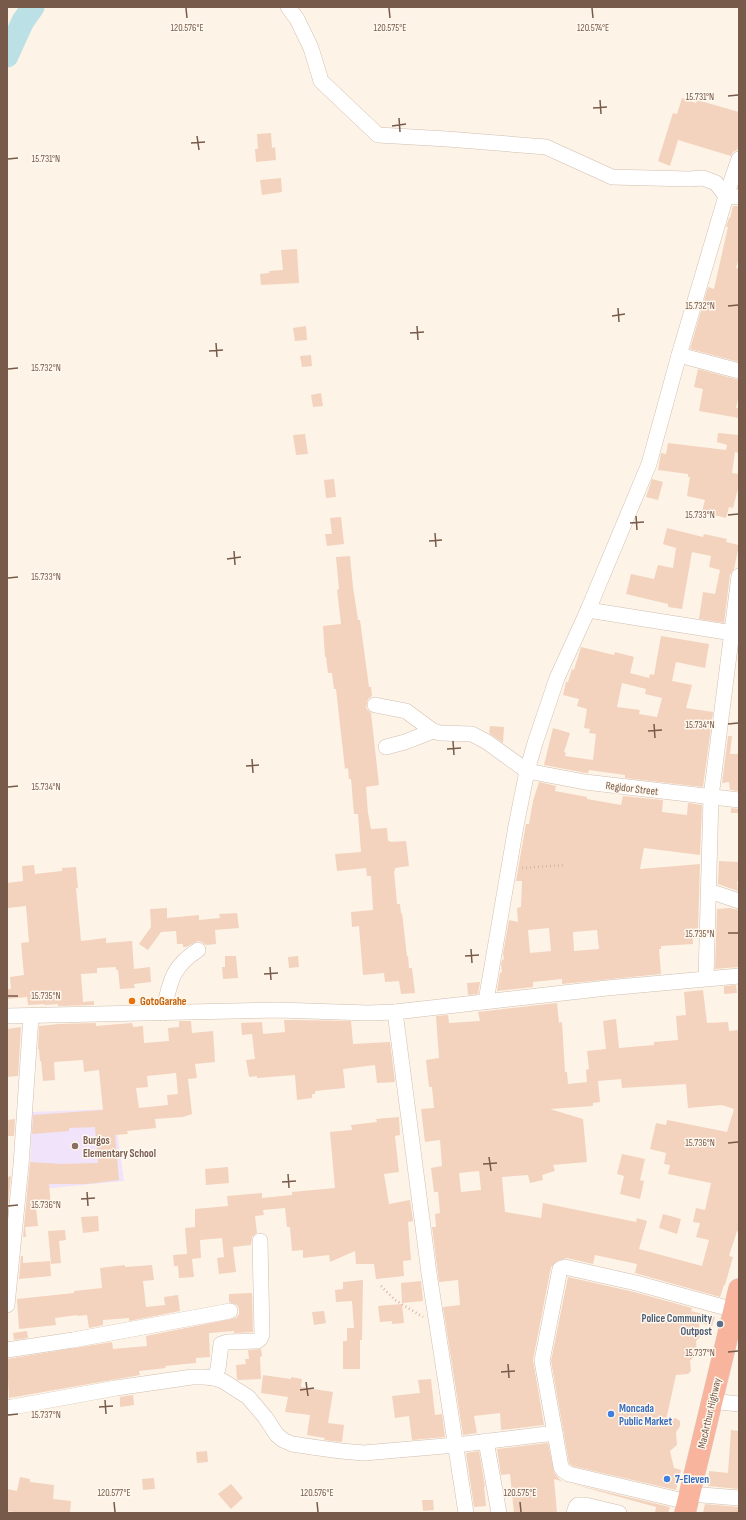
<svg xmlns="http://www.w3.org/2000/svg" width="746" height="1520" font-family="'Sofia Sans Condensed',sans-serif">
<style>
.education{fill:#f1e3f9}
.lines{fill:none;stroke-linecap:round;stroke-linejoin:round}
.river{stroke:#bbe1e7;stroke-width:23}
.building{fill:#f3d2be;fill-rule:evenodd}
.minor-casing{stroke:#d1beaf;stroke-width:16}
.highway-casing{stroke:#dcd4d0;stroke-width:22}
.path{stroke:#d8b6a1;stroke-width:2.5;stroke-dasharray:1 3;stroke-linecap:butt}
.minor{stroke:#fff;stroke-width:15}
.highway{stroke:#f8b49d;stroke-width:21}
.ticks{fill:none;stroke:#775a4a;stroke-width:1.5}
.food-dot{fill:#e8710a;stroke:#fff8ee;stroke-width:1.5}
.education-dot{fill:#8d6e63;stroke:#fff8ee;stroke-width:1.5}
.service-dot{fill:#5c6f8a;stroke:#fff8ee;stroke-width:1.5}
.shop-dot{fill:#3f7fe0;stroke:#fff8ee;stroke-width:1.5}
.labels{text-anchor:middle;stroke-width:3;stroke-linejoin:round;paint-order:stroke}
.street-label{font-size:11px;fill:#775a4a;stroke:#fff8ee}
.food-label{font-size:11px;font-weight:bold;fill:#c56008;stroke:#fff8ee;text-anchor:start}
.education-label{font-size:11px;font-weight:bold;fill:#785e54;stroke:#fff8ee;text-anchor:start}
.service-label{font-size:11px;font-weight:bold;fill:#4e5e75;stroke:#fff8ee;text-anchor:end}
.shop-label{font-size:11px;font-weight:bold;fill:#366cbe;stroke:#fff8ee;text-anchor:start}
.ticks-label{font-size:10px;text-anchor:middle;fill:#775a4a;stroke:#fff8ee;stroke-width:3;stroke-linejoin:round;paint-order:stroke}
</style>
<rect width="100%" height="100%" fill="#fdf4e7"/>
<!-- education -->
<polygon class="education" points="114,1109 124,1181 30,1190 31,1112"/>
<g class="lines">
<!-- river -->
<polyline class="river" points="7,56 23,21 33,7"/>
</g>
<!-- building -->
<g class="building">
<polygon points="682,98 696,103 697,100 739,112 739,145 737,150 733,152 731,156 678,140 670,166 658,161 673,113 677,114"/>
<polygon points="271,133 272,148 275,147 276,160 256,162 255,149 258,149 257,134"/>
<polygon points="281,178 282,192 262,195 260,180"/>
<polygon points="733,206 739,206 739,257 736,268 739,269 739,362 690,349 708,287 714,289 728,227 726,227 729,218 730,218"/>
<polygon points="297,249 299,283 261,285 260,274 269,273 269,271 283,270 281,250"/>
<polygon points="306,326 307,340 295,341 293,328"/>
<polygon points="311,355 312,366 302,367 300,356"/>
<polygon points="698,369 739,380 739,394 736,408 739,408 739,418 699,411 703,389 694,387"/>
<polygon points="321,393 323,406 313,407 311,395"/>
<polygon points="718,433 739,435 739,453 735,452 732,473 739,474 739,485 733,508 729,507 726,518 702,512 705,500 687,496 690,477 688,477 688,474 658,470 661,453 666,454 668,443 726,450 727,445 717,442"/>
<polygon points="305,434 308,454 296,455 293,435"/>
<polygon points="334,479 336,497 326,498 324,480"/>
<polygon points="652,479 663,482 658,500 646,497"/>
<polygon points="341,517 344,544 327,546 325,534 332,534 330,518"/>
<polygon points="667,528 703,537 704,534 727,539 726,542 739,545 734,569 730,575 724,623 699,619 703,592 715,594 720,570 709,567 711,556 692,552 682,609 668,607 668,604 626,594 631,574 654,579 658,565 673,568 676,548 663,544"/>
<polygon points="350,556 353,587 358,620 360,620 369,687 371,687 372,696 368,699 366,708 371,713 379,785 366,787 368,813 371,829 387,828 388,841 390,841 390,842 406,841 409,866 395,868 395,871 394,871 397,904 400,904 401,914 402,913 407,956 408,956 409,968 412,968 415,993 401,994 399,981 385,982 384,973 363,975 359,926 352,927 351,912 373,910 371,876 367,876 366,868 337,871 335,854 361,852 358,814 354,814 351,779 349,779 348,768 345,769 336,689 334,689 332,673 328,673 326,657 325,657 323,626 341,624 337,590 339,589 336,557"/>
<path d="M661 636 709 644 705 668 676 662 672 681 692 685 686 708 713 712 703 787 625 778V775L589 770 588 773H586L544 765 553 728 570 733 564 752 566 753 565 756 593 760 596 734 589 733 590 729 584 728 587 709 577 706 579 699 563 695 566 682H568L572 669 574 670 581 647 614 655 615 652 634 657 630 673 649 678 650 674 654 675ZM622 683 646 689 645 694 662 698 657 717 639 714 640 710 617 707Z"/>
<polygon points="490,726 504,727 503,743 489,733"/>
<polygon points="728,736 732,736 730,754 739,754 739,791 730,790 729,782 722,783"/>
<path d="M539 782 556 786 555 791 587 797V799L621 805 623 796 663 800 662 812 687 815 688 803 702 805 700 855 644 848 640 869 700 864 698 929 692 930 693 944 661 946V949H659L661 974 562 984V979L533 982V987L497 991 500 973 502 972 501 964 502 960 504 959 503 954 509 920 518 922 517 908 521 907 522 881H516L526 824H529L533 801ZM549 928 551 951 530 953 528 930ZM597 930 599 949 574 951 573 932Z"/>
<polygon points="731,808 739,809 739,813 731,813"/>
<polygon points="719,861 739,862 739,882 737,881 738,891 718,884"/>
<polygon points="34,865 35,874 62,871 62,868 76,867 78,888 76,888 81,941 106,938 106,943 132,941 134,969 150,967 151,982 134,984 135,988 120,989 118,970 116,970 116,967 97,968 97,973 81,974 83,1002 94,1001 94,1005 58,1006 58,1004 45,1005 44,1004 28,1005 27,997 7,999 7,989 11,989 10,977 24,975 21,943 29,942 26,906 7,908 7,883 23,881 22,866"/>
<polygon points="167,908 167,918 199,915 199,920 220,918 219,914 237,913 239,928 215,930 216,944 206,945 202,942 198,941 186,947 183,947 183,944 177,944 176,931 161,932 148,950 139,944 151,927 150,909"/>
<polygon points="730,908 739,910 739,967 715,969 717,909"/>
<polygon points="225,956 236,956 238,978 223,979 222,967 225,967"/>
<polygon points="298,956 299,967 289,968 288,957"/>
<polygon points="480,982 478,994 468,995 467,983"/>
<polygon points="736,985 737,993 724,994 724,986"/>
<path d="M703 990 707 1023 728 1022 729 1031 739 1030V1232L737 1231 729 1256 733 1257 725 1285H724L720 1297 635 1273 637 1264 595 1255 593 1264 567 1258 557 1261 551 1267 533 1360 544 1425 501 1430 500 1413 474 1416 477 1433 463 1435 443 1307 460 1305 458 1280 439 1282 432 1227H436L435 1214 440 1213 438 1192H434L431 1168 442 1166 440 1140 425 1142 421 1109 434 1108 432 1087H429L426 1060 439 1058 436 1016 448 1015 449 1023 480 1021 478 1012 557 1003 559 1023 562 1022 565 1072H567L568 1084 587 1082 586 1070 589 1069 587 1051 606 1049 603 1021 616 1019 619 1048 654 1045V1042L678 1040 676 1016 686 1015 684 992ZM621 1079 622 1088 686 1084 688 1108 722 1105 734 1109 727 1132 667 1120 666 1125 656 1123 650 1149 666 1153 664 1164 670 1165 668 1174 711 1183 705 1210 696 1208 693 1222 700 1223 696 1237 709 1240 702 1266 639 1249 647 1221 637 1218 636 1222 543 1203 541 1218 505 1212 502 1177 528 1175 530 1183 543 1180 542 1175 555 1171 553 1165 587 1162 583 1119 550 1109 593 1106V1103L600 1102 598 1081ZM479 1171 481 1190 461 1192 459 1173Z"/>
<polygon points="284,1020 295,1020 351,1021 353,1044 390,1042 395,1082 377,1083 375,1065 343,1069 345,1088 315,1091 315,1094 312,1094 312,1098 297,1100 295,1075 257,1078 257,1076 249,1077 246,1060 255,1059 252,1034 242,1035 241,1023 262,1022 263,1034 285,1032"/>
<path d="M179 1021H191L192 1033 213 1031 215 1062 195 1064 197 1078 188 1079 192 1114 183 1117 155 1119 156 1128 127 1131 128 1134 115 1135 119 1180 87 1184H49L51 1206 36 1207 38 1226 25 1227 26 1237H23L30 1162 62 1164 98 1163 95 1127 69 1128V1131L32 1134 33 1115 103 1110 99 1070 84 1072 83 1060 54 1062 55 1080 43 1081 41 1061H40L39 1049H38L39 1026 59 1024 96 1023V1026L132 1023 133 1027 143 1026 144 1043 169 1041 168 1028 179 1027ZM176 1073 178 1094 167 1095 168 1105 139 1108 136 1088 148 1087 147 1076Z"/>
<polygon points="21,1027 18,1076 7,1077 7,1029"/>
<polygon points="399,1117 400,1135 395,1136 399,1172 384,1174 389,1204 410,1200 413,1221 408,1222 411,1260 403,1261 404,1276 376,1279 374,1264 356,1264 355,1251 330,1262 329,1255 303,1258 303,1250 292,1251 290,1227 287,1227 285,1208 263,1210 264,1215 255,1216 257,1233 252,1237 251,1245 233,1247 236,1272 219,1274 217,1258 224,1257 222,1238 200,1240 201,1258 192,1259 194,1277 179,1278 178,1266 174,1266 173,1255 187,1254 185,1228 195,1227 195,1209 228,1206 227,1196 262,1193 262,1198 292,1195 292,1192 335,1188 330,1132 352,1130 351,1125 377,1122 376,1119"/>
<polygon points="15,1119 14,1136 7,1136 7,1120"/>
<polygon points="622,1154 645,1159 640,1180 644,1181 640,1199 620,1194 624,1176 617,1174"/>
<polygon points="228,1167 229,1183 206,1185 205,1169"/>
<polygon points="11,1176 7,1215 7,1177"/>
<polygon points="663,1214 681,1219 677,1234 659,1228"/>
<polygon points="98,1216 99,1231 83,1233 81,1217"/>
<polygon points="65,1230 66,1240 59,1241 61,1263 51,1264 48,1231"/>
<polygon points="21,1256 23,1256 23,1263 50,1261 51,1276 19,1279"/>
<polygon points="125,1265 125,1267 152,1265 154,1280 143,1281 146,1307 165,1305 164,1297 178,1295 180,1311 129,1321 129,1318 103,1320 103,1325 89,1328 87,1315 77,1316 77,1315 55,1318 56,1325 19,1329 17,1299 74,1293 74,1291 102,1288 100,1268"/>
<polygon points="568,1277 634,1292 692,1308 691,1311 715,1317 712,1326 699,1323 700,1337 696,1341 697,1353 690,1361 691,1371 688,1374 676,1375 666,1420 676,1418 680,1421 680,1426 676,1432 677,1445 670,1451 674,1468 681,1470 676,1490 572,1466 569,1463 551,1361"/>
<polygon points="363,1280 362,1340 360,1340 360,1369 343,1369 343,1341 347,1341 347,1328 354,1328 352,1301 336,1302 335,1290 343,1289 343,1282"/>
<polygon points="421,1281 423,1301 402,1303 401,1283"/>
<polygon points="252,1293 253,1332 234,1333 234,1331 209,1333 210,1357 196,1358 196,1363 165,1366 166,1368 139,1371 140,1375 9,1398 7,1359 112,1342 113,1349 147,1346 146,1336 236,1318 239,1314 239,1309 237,1305 229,1302 229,1294"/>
<polygon points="402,1304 404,1323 392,1324 392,1321 380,1322 378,1306"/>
<polygon points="324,1311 326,1323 314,1325 312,1312"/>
<polygon points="27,1331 28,1338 14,1340 13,1333"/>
<polygon points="261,1349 262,1356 260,1357 261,1379 238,1380 237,1379 236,1365 246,1364 245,1359 249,1359 248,1350"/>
<polygon points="263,1375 291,1379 291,1377 302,1379 301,1387 333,1392 328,1423 344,1425 342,1442 324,1440 325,1438 307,1435 310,1415 285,1412 288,1397 261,1393"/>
<polygon points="431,1379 435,1415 442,1414 445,1437 412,1440 409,1416 395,1418 392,1396 420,1393 418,1380"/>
<polygon points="133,1395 134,1405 120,1407 120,1397"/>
<polygon points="731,1430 739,1431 739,1489 708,1486 709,1471 728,1473"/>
<polygon points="548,1443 554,1472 559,1479 564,1482 670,1507 668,1513 655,1513 656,1507 554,1479 557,1513 514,1513 510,1474 501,1475 497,1449"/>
<polygon points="207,1451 208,1462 197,1463 196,1452"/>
<polygon points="479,1451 485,1487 484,1487 486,1506 474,1507 466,1453"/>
<polygon points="20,1477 30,1479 30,1482 54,1485 53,1499 71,1501 70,1513 20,1513 7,1511 7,1489 17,1491"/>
<polygon points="154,1478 155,1489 143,1490 142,1479"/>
<polygon points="231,1484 243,1498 231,1509 218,1494"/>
<polygon points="422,1500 433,1500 434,1510 423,1511"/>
<polygon points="705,1504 739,1507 739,1513 703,1513"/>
</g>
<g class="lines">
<defs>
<g id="minor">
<polyline points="288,7 297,19 311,48 321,81 378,135 447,139 546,147 612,177 689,179 703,178 716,183 726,196 739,197"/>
<polyline points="739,159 726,196 679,355 739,371"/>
<polyline points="588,610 739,634"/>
<polyline points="375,705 406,711 433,731 440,733 472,734 487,742 527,771 585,782 739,800"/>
<polyline points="386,747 405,742 433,731"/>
<polyline points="709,891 739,901"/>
<polyline points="706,978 711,797 739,576"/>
<polyline points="486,1001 516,826 527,771 535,743 557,678 588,610 649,464 679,355"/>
<polyline points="395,1012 429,1273 466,1513"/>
<path d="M163 1013C170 983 171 967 198 950"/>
<polyline points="7,1016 278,1010 368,1013 395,1012 607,988 739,976"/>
<polyline points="7,1305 21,1165 31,1016"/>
<polyline points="7,1350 73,1340 230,1311"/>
<polyline points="214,1378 218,1369 221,1344 227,1342 257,1341 260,1339 262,1335 260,1241"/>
<polyline points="711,1401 739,1404"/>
<polyline points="7,1408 116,1388 192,1377 204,1377 214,1378 223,1381 248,1397 265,1417 277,1435 283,1440 292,1444 312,1447 341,1451 364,1453 456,1445 555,1433 561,1467 564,1471 569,1474 688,1502"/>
<polyline points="555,1433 542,1361 560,1269 565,1267 636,1283 734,1310"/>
<polyline points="486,1441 499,1513"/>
<polyline points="690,1494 739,1498"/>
<polyline points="574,1513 576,1507 578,1505 585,1505 619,1513"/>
</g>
<polyline id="highway" points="685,1513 739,1289"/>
</defs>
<!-- minor casing -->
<use href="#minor" class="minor-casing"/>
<!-- highway casing -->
<use href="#highway" class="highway-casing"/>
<!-- path -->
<g class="path">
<polyline points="522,868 565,865"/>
<polyline points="381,1286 395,1300 423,1317"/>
</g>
<!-- minor -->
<use href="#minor" class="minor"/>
<!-- highway -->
<use href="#highway" class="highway"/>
</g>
<!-- ticks -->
<path class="ticks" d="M186 8 187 18M389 8 390 18M592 8 593 18M728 96 738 95M600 100 601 114M593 108 607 107M399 118 400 132M392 126 406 124M197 136 199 150M191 143 205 142M8 159 18 158M728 306 738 305M618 308 619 322M612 316 625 314M417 326 418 340M410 333 424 332M216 343 217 357M209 351 223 350M8 369 18 368M728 515 738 514M636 516 637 530M630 523 644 522M435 533 436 547M429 541 442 540M234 551 235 565M227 559 241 557M8 578 18 577M654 724 655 738M728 724 738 723M648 731 662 730M453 741 454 755M447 749 461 748M252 759 253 773M246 766 259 765M8 787 18 786M728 933H738M471 949 472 963M465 956 479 955M270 967 271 980M264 974 278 973M8 996H18M728 1143 738 1142M489 1157 491 1171M483 1164 497 1163M288 1174 289 1188M282 1182 296 1181M87 1192 88 1206M81 1199 95 1198M8 1206 18 1205M728 1352 738 1351M508 1364 509 1378M501 1372 515 1371M306 1382 308 1396M300 1390 314 1388M105 1400 106 1414M99 1407 113 1406M8 1415 18 1414M114 1502 115 1512M317 1502 318 1512M520 1502 521 1512"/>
<!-- markers -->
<circle class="food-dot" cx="132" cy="1001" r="4"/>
<circle class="education-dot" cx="75" cy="1146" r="4"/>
<circle class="service-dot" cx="720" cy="1324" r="4"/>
<g class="shop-dot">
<circle cx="611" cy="1414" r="4"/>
<circle cx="667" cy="1479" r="4"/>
</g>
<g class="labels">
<!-- street labels -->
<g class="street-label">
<text transform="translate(632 788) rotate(7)" y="4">Regidor Street</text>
<text transform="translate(709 1413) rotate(-77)" y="4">MacArthur Highway</text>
</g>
<!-- food labels -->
<g class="food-label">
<text x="140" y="1005">GotoGarahe</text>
</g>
<!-- education labels -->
<g class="education-label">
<text x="83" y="1144">Burgos<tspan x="83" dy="13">Elementary School</tspan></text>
</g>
<!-- service labels -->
<g class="service-label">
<text x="712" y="1322">Police Community<tspan x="712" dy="13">Outpost</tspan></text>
</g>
<!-- shop labels -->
<g class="shop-label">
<text x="619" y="1412">Moncada<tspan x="619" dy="13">Public Market</tspan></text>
<text x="675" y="1483">7-Eleven</text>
</g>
</g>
<g class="ticks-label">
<text x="187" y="31">120.576°E</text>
<text x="390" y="31">120.575°E</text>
<text x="593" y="31">120.574°E</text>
<text x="700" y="100">15.731°N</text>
<text x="46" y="162">15.731°N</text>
<text x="700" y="309">15.732°N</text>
<text x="46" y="371">15.732°N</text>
<text x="700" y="518">15.733°N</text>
<text x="46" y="580">15.733°N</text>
<text x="700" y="728">15.734°N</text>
<text x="46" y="790">15.734°N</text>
<text x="700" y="937">15.735°N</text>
<text x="46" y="999">15.735°N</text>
<text x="700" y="1146">15.736°N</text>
<text x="46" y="1208">15.736°N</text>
<text x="700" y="1356">15.737°N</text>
<text x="46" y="1418">15.737°N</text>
<text x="114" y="1496">120.577°E</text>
<text x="317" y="1496">120.576°E</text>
<text x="520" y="1496">120.575°E</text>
</g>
<!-- border -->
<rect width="746" height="1520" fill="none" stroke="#775a4a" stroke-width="16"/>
</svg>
